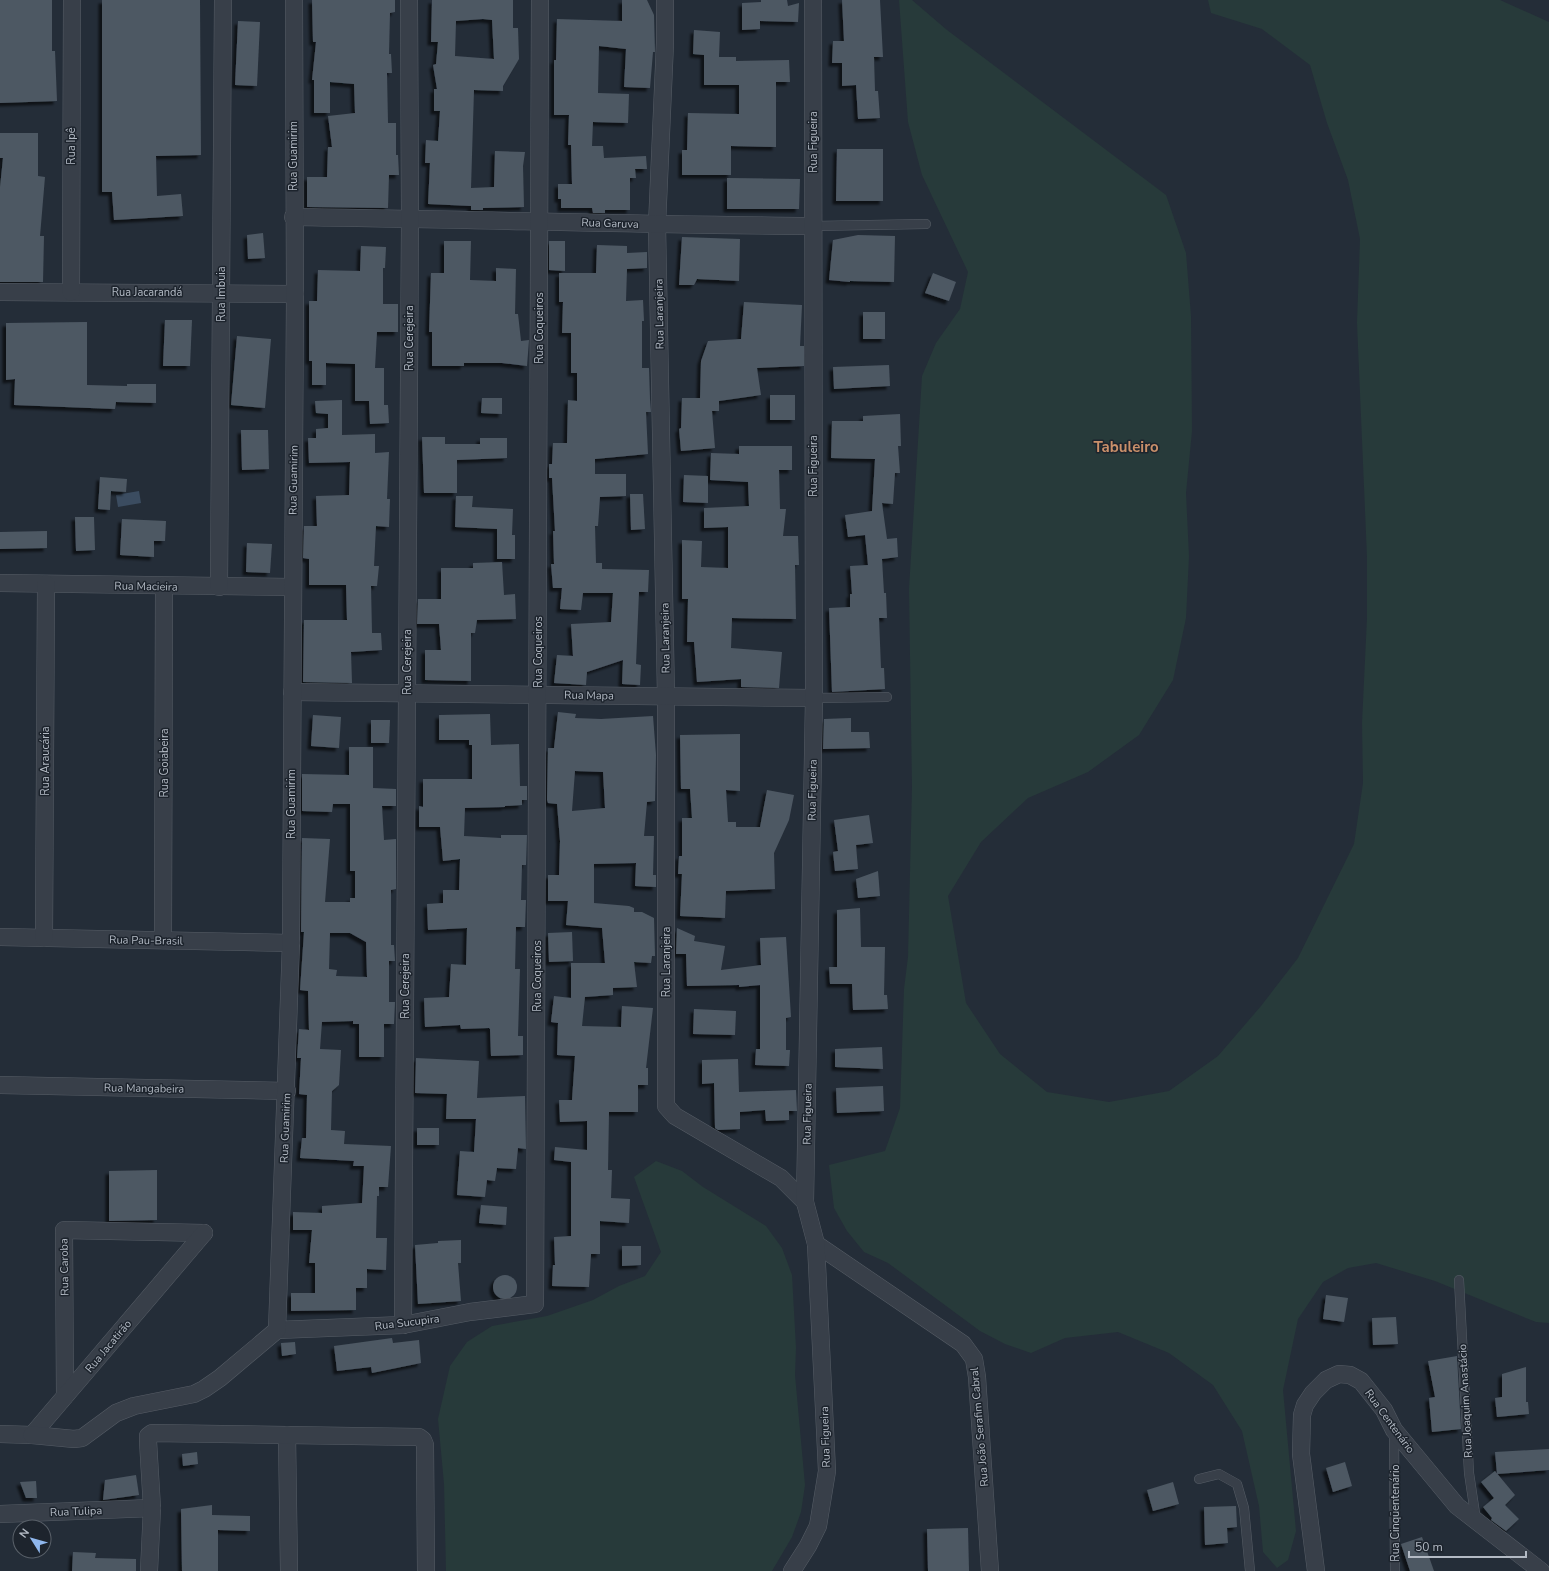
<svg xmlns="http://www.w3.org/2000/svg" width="1549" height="1571" font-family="'Nunito Sans',sans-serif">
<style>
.green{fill:#273a3a}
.water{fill:#3b4c60}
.building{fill:#4d5863;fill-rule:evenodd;filter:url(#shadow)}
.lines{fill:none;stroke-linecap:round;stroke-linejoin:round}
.lane-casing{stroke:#565d66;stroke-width:10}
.street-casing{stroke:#565d66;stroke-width:18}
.lane{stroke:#383f49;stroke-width:9}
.street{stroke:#383f49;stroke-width:17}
.labels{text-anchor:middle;stroke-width:3;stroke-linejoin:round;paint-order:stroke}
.street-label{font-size:11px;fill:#b3bac4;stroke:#1d242d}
.district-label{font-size:15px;font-weight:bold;fill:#c9906a;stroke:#1d242d}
</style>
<defs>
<filter id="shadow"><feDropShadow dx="-3.5" dy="3.5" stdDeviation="1" flood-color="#0009"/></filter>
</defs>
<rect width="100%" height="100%" fill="#242d38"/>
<!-- green -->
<g class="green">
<polygon points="899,0 912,0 947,30 1166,195 1186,253 1191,316 1192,431 1186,493 1189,556 1186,618 1173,680 1139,735 1088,772 1028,798 981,842 948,896 966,1003 1000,1054 1047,1092 1109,1102 1169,1091 1218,1056 1261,1006 1298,958 1354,844 1363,783 1362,723 1367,618 1367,557 1357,323 1360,239 1348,180 1327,123 1310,65 1262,29 1211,13 1208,0 1500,0 1549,22 1549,1323 1536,1322 1435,1281 1376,1263 1348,1268 1323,1282 1298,1319 1283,1390 1296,1531 1288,1560 1277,1568 1263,1552 1259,1506 1242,1431 1213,1385 1169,1353 1118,1332 1065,1338 1031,1353 1005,1344 980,1331 888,1263 864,1252 847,1231 834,1208 829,1165 885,1151 900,1108 904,989 908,957 912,787 909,589 922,376 936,343 960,309 968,272 922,175 908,122"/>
<polygon points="656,1161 682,1171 703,1187 766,1226 782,1248 792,1275 796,1348 795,1375 805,1485 801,1512 792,1537 772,1571 446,1571 444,1484 438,1419 450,1366 467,1342 492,1326 547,1316 593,1300 619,1286 645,1276 661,1252 634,1177"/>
</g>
<!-- water -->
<polygon class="water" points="139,491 141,503 118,507 116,495"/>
<!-- building -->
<g class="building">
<polygon points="0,0 52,0 52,51 55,51 57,101 0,103"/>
<polygon points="102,0 200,0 201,155 156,156 157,196 181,194 183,216 114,220 112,192 102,192"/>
<polygon points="312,0 395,0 395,12 390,13 389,54 391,54 392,73 387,73 388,123 396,123 396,155 398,155 399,175 389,175 388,208 307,207 307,177 327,177 328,147 332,147 328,116 355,113 354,84 330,82 330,113 314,113 314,80 312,80 316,42 313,42"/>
<path d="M432 0H513V28H518L519 59 503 86V91L474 90 471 188 494 187 495 151 525 152 523 166 524 207 483 208V210H471V206L428 204 430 163H425L426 140 438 141 440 111H434V89H437L433 65 436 64 438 42H431ZM483 19 492 20 494 59 455 56 456 21Z"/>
<polygon points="622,0 647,0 654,15 655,52 653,52 650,88 624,87 626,49 599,46 598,93 629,94 628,123 593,122 592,146 603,146 604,158 646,156 647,169 635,169 636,178 630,178 630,210 605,210 605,213 593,213 592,208 561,208 561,199 558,199 558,184 572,184 571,145 568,145 569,115 554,115 554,60 556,60 557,19 622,21"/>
<polygon points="761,0 787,0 788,6 799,3 798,22 760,21 760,29 742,30 742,3 761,2"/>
<polygon points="842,0 880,0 883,57 874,57 875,91 878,91 880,118 858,119 856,85 842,86 842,63 832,63 833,41 844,41"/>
<polygon points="238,21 260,22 257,86 235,85"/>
<polygon points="694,30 720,32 719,57 736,57 736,61 789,60 790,82 776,82 776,147 731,146 731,175 682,175 682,150 687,150 688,113 739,114 739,85 704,85 704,55 693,54"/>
<polygon points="0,133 38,133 38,176 45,177 40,236 44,236 43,282 0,282 0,187 3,158 0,158"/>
<polygon points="837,149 883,149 883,201 836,201"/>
<polygon points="727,178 800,179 799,209 727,209"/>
<polygon points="263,233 265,258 248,259 247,235"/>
<polygon points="858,235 895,236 894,282 850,281 850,282 829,280 833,240"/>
<polygon points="682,237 740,239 739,281 697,279 694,285 679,285"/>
<polygon points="444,241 471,241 470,280 496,281 496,268 516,269 515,314 518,314 521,341 529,340 527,366 502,363 464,363 464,366 432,366 432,332 429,332 431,273 444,273"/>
<polygon points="549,241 565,241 565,271 549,270"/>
<polygon points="597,245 627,246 627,253 647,252 647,268 627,269 626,301 643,300 644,321 642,321 642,368 649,368 650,399 651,412 646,412 648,454 595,459 595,474 626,474 626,496 600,497 598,526 595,526 596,563 602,563 602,569 649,570 648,592 639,592 636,664 641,665 640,685 622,684 623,660 587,672 586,685 554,683 557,655 573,656 571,624 611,622 613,593 583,593 581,610 560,609 562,588 553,588 551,564 554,564 553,531 555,531 552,478 549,478 549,464 552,464 553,443 567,443 568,400 577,401 577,373 571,373 571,333 562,333 563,302 559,302 559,273 596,273"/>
<polygon points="361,246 386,247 385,268 383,268 383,304 398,304 398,332 377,332 375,368 384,368 384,405 388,405 389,423 370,424 369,401 355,401 355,364 326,363 326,385 312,385 312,361 309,361 309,301 317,301 318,270 360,271"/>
<polygon points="933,273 956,282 949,301 925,293"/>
<polygon points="744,302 802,305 800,346 804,346 804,366 757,368 761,395 719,401 719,411 712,411 715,448 681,451 679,429 681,428 682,398 700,398 701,361 708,341 741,339"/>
<rect x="863" y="312" width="22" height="27"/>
<polygon points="165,320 192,320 190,366 163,366"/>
<polygon points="87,322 87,385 127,386 127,384 156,384 156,403 116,402 115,409 14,405 15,379 6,380 6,323"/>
<polygon points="237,336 271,339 265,408 231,405"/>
<polygon points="889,365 890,386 834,389 833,367"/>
<rect x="770" y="395" width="25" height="25"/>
<polygon points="482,398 502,398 502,414 481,413"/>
<polygon points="342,400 342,435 375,434 375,453 389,452 387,499 390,499 389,527 376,526 374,566 379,566 377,586 371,586 372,633 381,633 382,650 351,652 352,683 303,682 304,620 347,620 346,585 309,585 309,559 303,558 304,526 317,526 316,496 349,495 350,462 309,463 308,438 316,438 316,429 328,428 328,414 316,413 315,401"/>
<polygon points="900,414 901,446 898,446 900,473 895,473 893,504 882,503 887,539 897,538 898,557 882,559 884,593 886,593 887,618 879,618 881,668 884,668 885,689 832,692 829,608 850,607 850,594 852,594 850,566 868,565 865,535 848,537 845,515 872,511 875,459 831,458 832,421 863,421 863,416"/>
<polygon points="241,430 268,430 269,469 242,470"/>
<polygon points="422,437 445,437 445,444 480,444 480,438 507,438 507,458 457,460 457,493 424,493"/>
<polygon points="739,446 792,446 792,470 779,470 780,509 786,509 783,536 798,536 799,565 795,565 796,619 732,618 731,648 782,652 779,688 741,687 741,679 697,682 694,642 687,642 688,599 682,599 682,540 702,541 701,567 728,568 728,527 704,528 704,508 749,506 748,482 710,480 711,453 739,454"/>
<polygon points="684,475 708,476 708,503 683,502"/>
<polygon points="100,477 127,479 126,492 111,491 110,510 98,509"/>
<polygon points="630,494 643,494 645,529 631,530"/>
<polygon points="456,496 473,496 472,507 513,509 512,535 515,535 515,559 497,559 497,529 455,527"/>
<polygon points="75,517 94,517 95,550 76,551"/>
<polygon points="122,519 166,521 165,541 154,541 154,557 120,555"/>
<polygon points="47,531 47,548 0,549 0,532"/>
<polygon points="247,543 272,544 270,573 246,572"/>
<polygon points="502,562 504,595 515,594 516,619 477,620 475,633 471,633 471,681 425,680 425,650 441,650 439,624 417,624 418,599 441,599 441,568 473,568 473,563"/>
<path d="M558 712 576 714 575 718 601 719 653 716 656 755 655 801 647 802 644 836H654L653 875H656V887L635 886 636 863 594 864V903L629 906 634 908V912H642L654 918 655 956H652L651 963 634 962 637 987 613 988V995L585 997 582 1026 621 1027 622 1006 653 1008 646 1068H648V1085H638V1112H609L608 1170H612L611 1198 630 1199 629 1223 600 1221V1254H591L589 1287 552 1286 553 1265H555L554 1237 571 1236V1162L554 1160 555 1147 587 1150V1121L560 1122 559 1100H572L575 1056 557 1055 558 1023 551 1022 554 996 571 998V963H605L602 928 566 925 568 901H548V875H559L560 841 557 804 548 803 547 800 548 748H554ZM575 771 603 772 605 808 572 811Z"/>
<polygon points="490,714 491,745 519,744 520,786 527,786 527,800 522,800 522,805 505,806 505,807 465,808 464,836 501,838 501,835 527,835 526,865 522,865 521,900 526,900 525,927 516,927 515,969 520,969 518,1036 523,1036 523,1055 491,1056 490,1029 489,1028 461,1029 460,1025 425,1027 424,998 449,997 451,964 466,965 467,928 428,930 427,904 443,903 443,890 459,890 460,859 443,861 440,827 419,827 419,806 423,807 423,779 472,779 472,745 469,745 469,740 439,740 439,715"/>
<polygon points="313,715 341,717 339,748 311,746"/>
<polygon points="851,718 851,732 869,732 870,748 823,749 824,719"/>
<polygon points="371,720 390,720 389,743 371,743"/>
<polygon points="740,734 740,791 726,790 728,822 736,822 736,827 760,827 767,790 794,795 789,820 774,853 775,889 726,891 725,918 680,916 682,874 678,874 679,856 682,856 682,818 692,818 690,789 681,789 680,735"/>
<path d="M349 747H373V788L396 789V806H382L384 840 396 839V889L391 890V945H394L395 961H389V1002H395L394 1024H384V1057H359V1024H353V1021L322 1022 320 1049 341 1050 339 1085 332 1091 331 1130 345 1131 344 1144 391 1146 388 1187H379V1196H377L376 1238H387L386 1270 367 1269V1288H356V1310L291 1311V1293H315V1263H309L312 1230H293V1212L322 1213V1206L362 1203 364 1166H353L354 1161 300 1158 302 1138H306L307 1095 299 1094 301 1058H297L299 1029 309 1030 308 991 300 990 304 932H301L302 838 330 839 325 902H350V898H355V871H350V804H333L332 812 302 811V774L349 775ZM330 933H350L366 942 367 977 336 976 337 970 329 969Z"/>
<polygon points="869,815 873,843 856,845 858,869 835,871 833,852 838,851 834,820"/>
<polygon points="878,871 880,896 858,898 856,879"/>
<polygon points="860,908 861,947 885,947 884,995 887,995 888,1009 853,1010 852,984 830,984 829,967 837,967 837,910"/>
<polygon points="677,928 695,936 694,941 725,946 721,970 761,965 760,938 786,937 791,1017 786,1018 786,1050 790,1050 789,1066 755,1065 756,1049 760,1049 760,985 739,987 739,985 687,986 686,954 676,954"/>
<polygon points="572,932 573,961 549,962 548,933"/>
<polygon points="694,1009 736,1011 735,1035 693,1034"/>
<polygon points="882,1047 883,1069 835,1067 835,1049"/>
<polygon points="416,1058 479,1061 477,1098 525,1096 526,1149 518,1148 516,1169 497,1168 495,1181 487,1180 485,1197 457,1195 460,1151 474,1152 476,1119 446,1119 447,1094 415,1093"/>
<polygon points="738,1059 739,1092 796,1090 797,1111 789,1111 789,1120 766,1121 765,1110 740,1112 740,1129 718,1130 715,1128 714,1083 702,1084 702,1060"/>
<polygon points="883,1086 884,1111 837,1113 836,1088"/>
<rect x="417" y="1128" width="22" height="17"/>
<polygon points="157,1170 157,1220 109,1221 109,1171"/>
<polygon points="481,1205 507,1207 506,1225 479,1223"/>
<polygon points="461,1240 461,1263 458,1263 461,1301 418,1304 415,1245 438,1243 438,1241"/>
<polygon points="622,1246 641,1246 641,1265 622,1266"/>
<circle cx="505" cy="1287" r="12"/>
<polygon points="1326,1295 1348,1298 1344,1322 1323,1319"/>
<polygon points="1396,1317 1398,1344 1373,1345 1372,1318"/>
<polygon points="392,1338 393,1343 419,1340 421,1363 372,1373 371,1367 337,1371 334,1346"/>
<polygon points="295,1342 296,1354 282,1356 281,1343"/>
<polygon points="1457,1356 1461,1429 1432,1432 1429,1398 1435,1397 1428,1361"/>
<polygon points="1526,1367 1526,1402 1528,1402 1529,1414 1497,1417 1495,1398 1502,1397 1502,1374"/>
<polygon points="1549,1449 1549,1470 1497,1474 1495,1452"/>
<polygon points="197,1452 198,1464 183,1466 182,1454"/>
<polygon points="1345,1462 1352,1486 1333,1492 1326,1468"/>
<polygon points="1495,1471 1515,1495 1505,1505 1519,1519 1506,1531 1491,1520 1492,1518 1483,1507 1494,1498 1481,1482"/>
<polygon points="136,1475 139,1495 103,1500 105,1480"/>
<polygon points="36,1481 37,1498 26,1498 20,1482"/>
<polygon points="1173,1482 1179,1504 1153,1511 1147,1490"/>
<polygon points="212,1505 212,1515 250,1516 250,1531 218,1530 218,1571 182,1571 181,1509"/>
<polygon points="1236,1506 1237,1527 1227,1528 1228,1543 1205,1545 1204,1507"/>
<polygon points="968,1528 969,1571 928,1571 927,1529"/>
<polygon points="1422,1537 1434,1571 1410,1571 1401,1544"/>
<polygon points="73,1552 96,1553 95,1558 136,1559 136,1571 72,1571"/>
</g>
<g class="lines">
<defs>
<g id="lane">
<polyline points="813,226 926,224"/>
<polyline points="814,698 887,697"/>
<polyline points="1459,1280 1469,1473 1476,1520"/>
<polyline points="1394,1432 1395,1571"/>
<polyline points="1199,1479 1219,1474 1237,1484 1244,1508 1250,1571"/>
</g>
<g id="street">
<polyline points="665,0 665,43 657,225 666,696 666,1106 675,1116 781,1178 805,1202"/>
<path d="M293 217C467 219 640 225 813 226"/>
<polyline points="0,292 295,294"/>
<polyline points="71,292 72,0"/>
<polyline points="0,583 292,587"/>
<polyline points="219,587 223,0"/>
<polyline points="292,692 814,698"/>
<polyline points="0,937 291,943"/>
<polyline points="44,938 46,584"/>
<polyline points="163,940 164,586"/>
<polyline points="0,1085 287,1091"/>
<polyline points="816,1244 963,1344 974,1359 977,1377 990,1571"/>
<polyline points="403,1325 410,219 409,0"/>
<polyline points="277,1330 403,1325 470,1312 535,1304 540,0"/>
<polyline points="65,1396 64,1230 204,1233"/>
<polyline points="0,1434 32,1435 204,1233"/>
<polyline points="32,1435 74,1439 82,1438 116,1413 134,1406 194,1394 204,1389 220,1378 277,1330 291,943 295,294 294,0"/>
<polyline points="287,1435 289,1571"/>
<polyline points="0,1514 152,1508"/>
<polyline points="149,1571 152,1508 148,1441 148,1436 152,1433 419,1437 423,1440 425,1445 426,1571"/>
<polyline points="792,1571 808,1546 818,1526 827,1471 816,1244 805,1202 814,698 813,0"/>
<polyline points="1316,1571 1301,1454 1302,1415 1305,1405 1313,1393 1326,1380 1339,1374 1350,1375 1361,1381 1384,1410 1394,1430 1457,1506 1541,1571"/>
</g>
</defs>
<!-- lane casing -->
<use href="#lane" class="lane-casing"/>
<!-- street casing -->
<use href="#street" class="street-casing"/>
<!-- lane -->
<use href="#lane" class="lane"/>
<!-- street -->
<use href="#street" class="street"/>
</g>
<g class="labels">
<!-- street labels -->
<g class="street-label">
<text transform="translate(813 142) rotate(-90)" y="4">Rua Figueira</text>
<text transform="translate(71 146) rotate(-90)" y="4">Rua Ipê</text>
<text transform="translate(293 156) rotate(-90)" y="4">Rua Guamirim</text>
<text transform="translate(610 223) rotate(2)" y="4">Rua Garuva</text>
<text x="147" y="296">Rua Jacarandá</text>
<text transform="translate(221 294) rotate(-90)" y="4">Rua Imbuia</text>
<text transform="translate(659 314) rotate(-91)" y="4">Rua Laranjeira</text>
<text transform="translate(539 328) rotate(-90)" y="4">Rua Coqueiros</text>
<text transform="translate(409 338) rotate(-90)" y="4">Rua Cerejeira</text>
<text transform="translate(813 466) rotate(-90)" y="4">Rua Figueira</text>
<text transform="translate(293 480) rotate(-89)" y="4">Rua Guamirim</text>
<text transform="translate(146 586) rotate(1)" y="4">Rua Macieira</text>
<text transform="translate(665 638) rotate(-91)" y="4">Rua Laranjeira</text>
<text transform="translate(538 652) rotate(-90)" y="4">Rua Coqueiros</text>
<text transform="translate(407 662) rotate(-90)" y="4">Rua Cerejeira</text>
<text transform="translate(589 695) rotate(1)" y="4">Rua Mapa</text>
<text transform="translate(45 761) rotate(-90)" y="4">Rua Araucária</text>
<text transform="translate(164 763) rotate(-90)" y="4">Rua Goiabeira</text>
<text transform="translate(812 790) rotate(-89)" y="4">Rua Figueira</text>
<text transform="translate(291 804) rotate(-90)" y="4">Rua Guamirim</text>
<text transform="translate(146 940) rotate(1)" y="4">Rua Pau-Brasil</text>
<text transform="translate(666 962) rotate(-90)" y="4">Rua Laranjeira</text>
<text transform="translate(537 976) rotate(-90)" y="4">Rua Coqueiros</text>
<text transform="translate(405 986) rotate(-90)" y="4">Rua Cerejeira</text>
<text transform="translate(144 1088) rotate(1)" y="4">Rua Mangabeira</text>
<text transform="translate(807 1114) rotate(-89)" y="4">Rua Figueira</text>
<text transform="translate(285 1128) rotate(-88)" y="4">Rua Guamirim</text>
<text transform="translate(64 1267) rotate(-91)" y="4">Rua Caroba</text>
<text transform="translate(407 1322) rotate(-7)" y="4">Rua Sucupira</text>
<text transform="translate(108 1346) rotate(-50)" y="4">Rua Jacatirão</text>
<text transform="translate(1465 1401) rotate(-93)" y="4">Rua Joaquim Anastácio</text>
<text transform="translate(1390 1421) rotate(54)" y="4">Rua Centenário</text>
<text transform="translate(979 1427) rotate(-95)" y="4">Rua João Serafim Cabral</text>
<text transform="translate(825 1437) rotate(-92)" y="4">Rua Figueira</text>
<text transform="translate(76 1511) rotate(-2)" y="4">Rua Tulipa</text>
<text transform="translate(1395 1513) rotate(-90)" y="4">Rua Cinqüentenário</text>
</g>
<!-- district labels -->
<g class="district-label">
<text x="1126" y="452">Tabuleiro</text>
</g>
</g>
<!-- north arrow -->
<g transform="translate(32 1539) rotate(307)"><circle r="19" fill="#1d242d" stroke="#596069"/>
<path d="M0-3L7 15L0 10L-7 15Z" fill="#8fb7ed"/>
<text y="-6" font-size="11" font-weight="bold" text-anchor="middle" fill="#b3bac4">N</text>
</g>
<!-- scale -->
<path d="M1409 1551v6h117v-6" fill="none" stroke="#b3bac4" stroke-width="2"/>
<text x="1415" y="1551" font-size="12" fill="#b3bac4" stroke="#1d242d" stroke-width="3" paint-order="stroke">50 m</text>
</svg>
